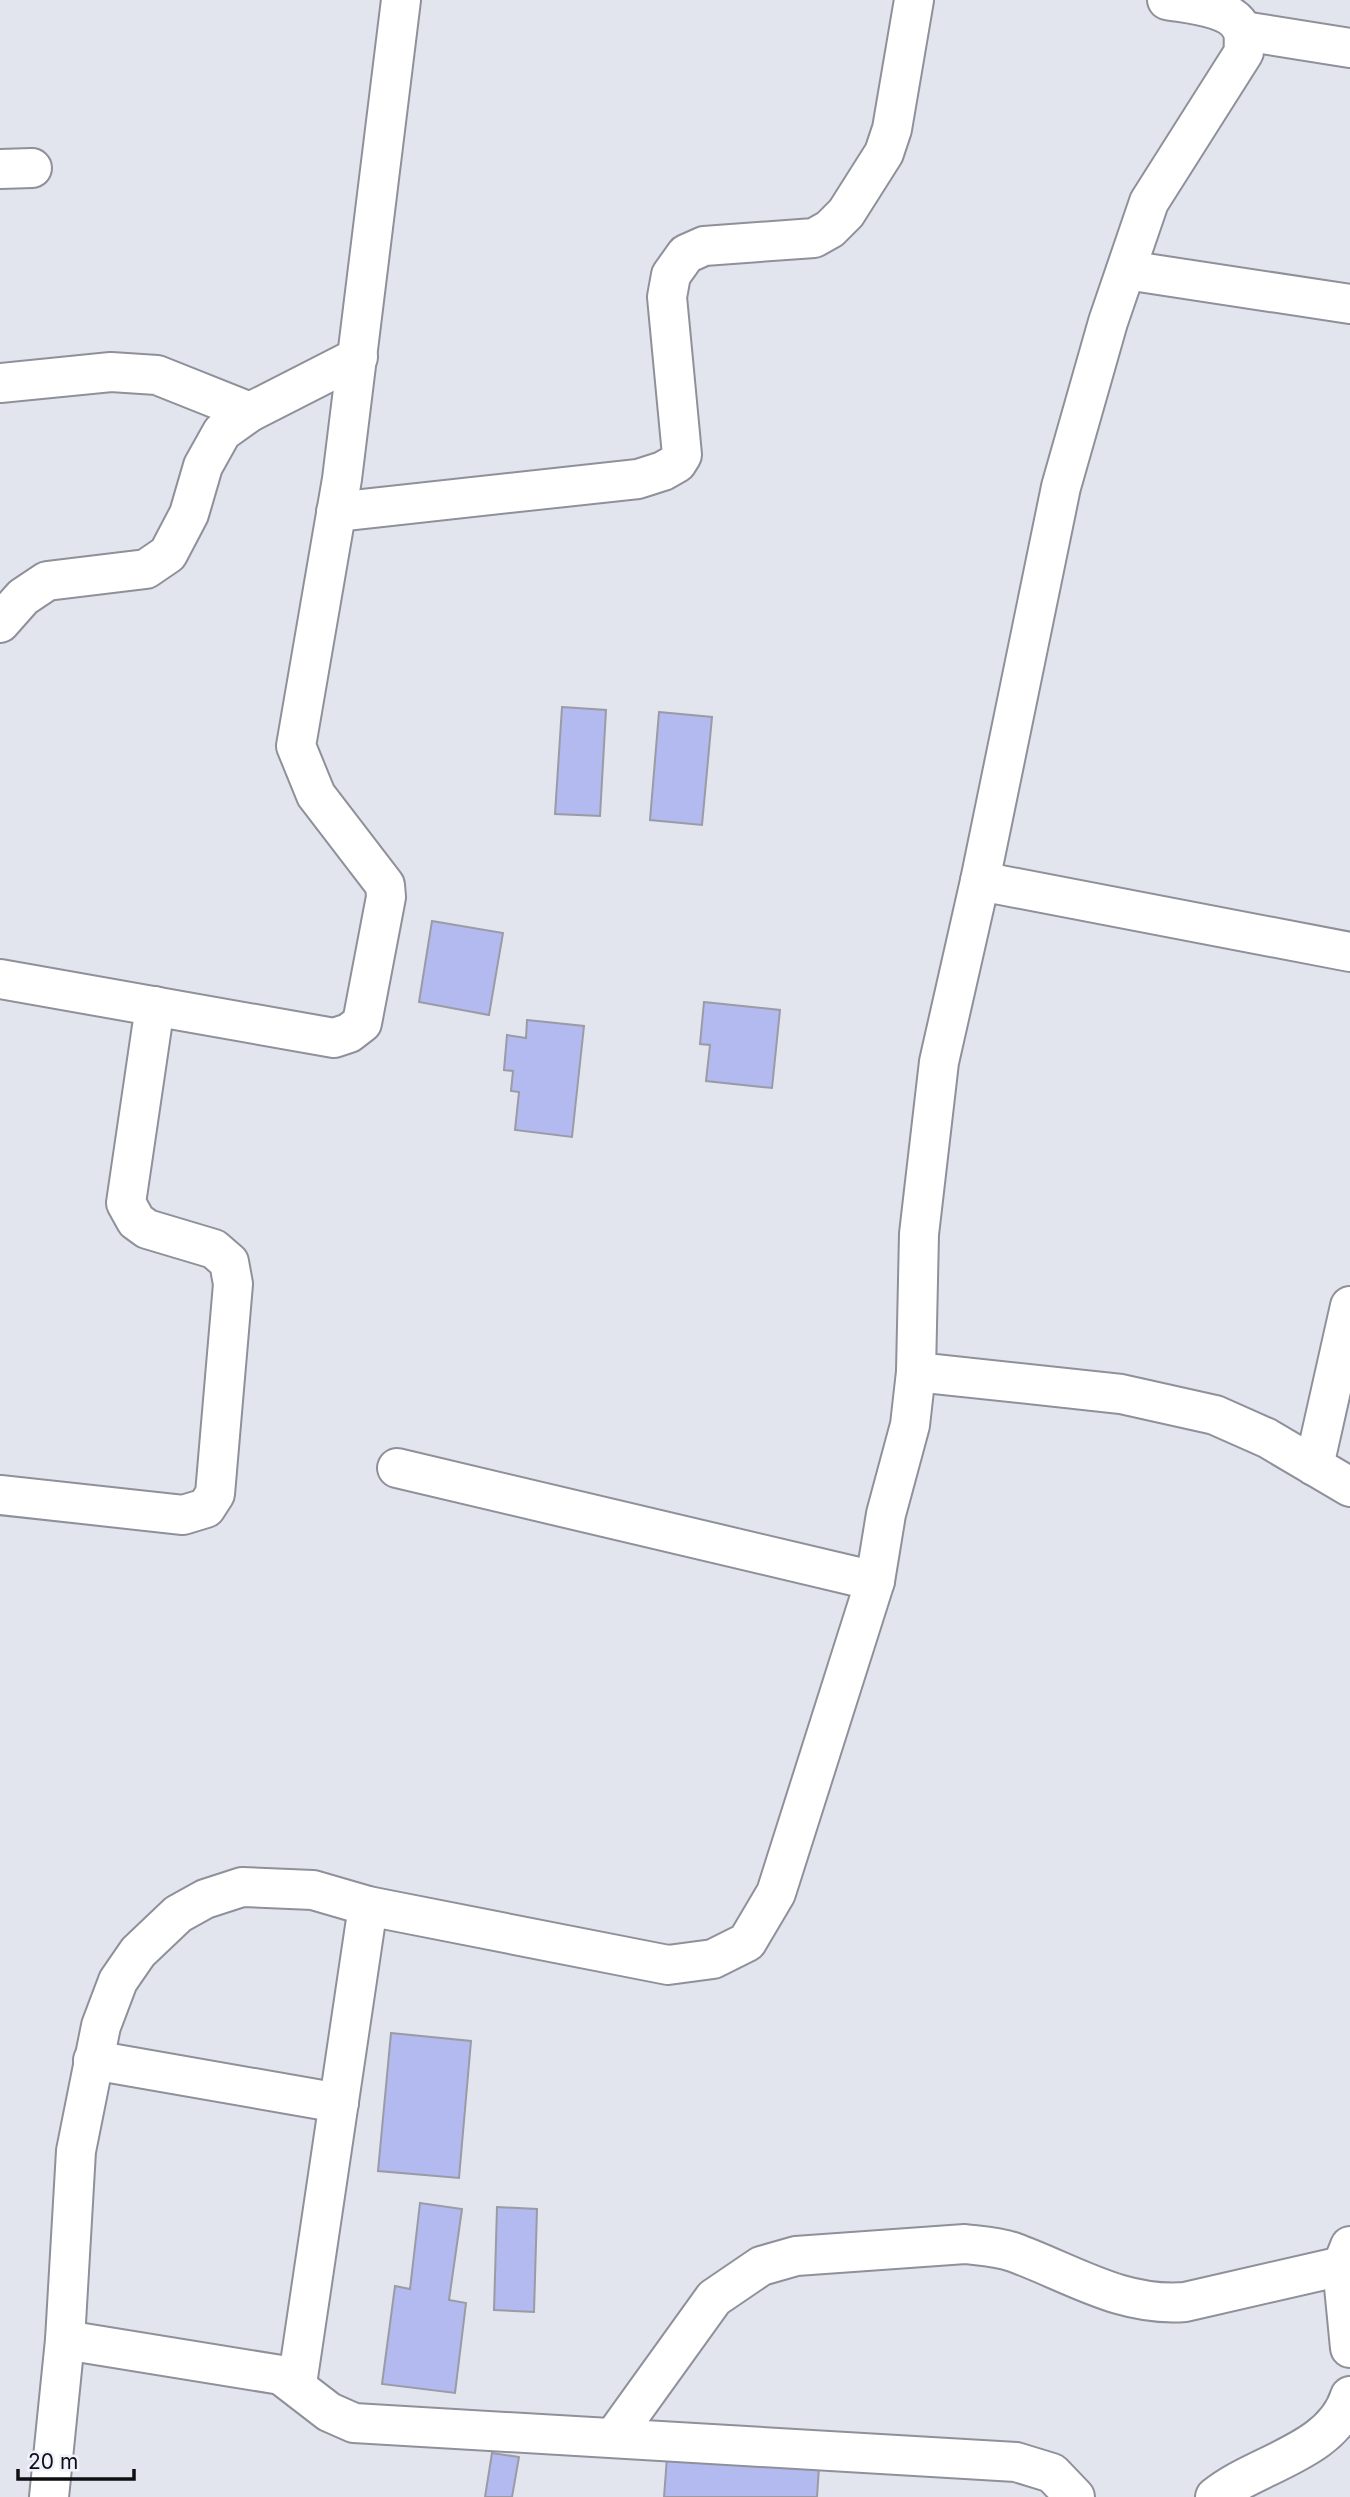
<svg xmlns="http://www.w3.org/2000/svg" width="1350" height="2497" font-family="Inter,sans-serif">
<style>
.building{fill:#b2baef;stroke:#9a9ba5;stroke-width:2}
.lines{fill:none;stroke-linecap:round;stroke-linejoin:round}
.street-casing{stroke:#8e909a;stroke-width:42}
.street{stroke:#fff;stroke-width:38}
</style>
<rect width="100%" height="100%" fill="#e2e4ee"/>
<!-- building -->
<g class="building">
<polygon points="562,707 606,710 600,816 555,814"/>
<polygon points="659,712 712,717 702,825 650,820"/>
<polygon points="432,921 503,933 489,1015 419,1002"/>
<polygon points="704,1002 780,1010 772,1088 706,1081 710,1045 700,1044"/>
<polygon points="527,1020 584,1026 572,1137 515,1130 519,1092 511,1091 513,1071 504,1070 507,1035 526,1038"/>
<polygon points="391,2033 471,2041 459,2178 378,2171"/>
<polygon points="420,2203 462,2209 449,2300 466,2303 455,2393 382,2384 395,2286 410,2289"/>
<polygon points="497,2207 537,2209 534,2312 494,2310"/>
<polygon points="492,2453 519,2457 512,2497 485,2497"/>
<polygon points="667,2457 819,2467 817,2497 664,2497"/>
</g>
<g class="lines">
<defs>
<g id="street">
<polyline points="1243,31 1350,48"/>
<polyline points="0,169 32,168"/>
<polyline points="1126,270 1350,304"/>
<polyline points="0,383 111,372 157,375 250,412"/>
<polyline points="336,512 638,479 663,471 677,463 682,455 667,297 671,275 686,254 704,246 814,238 830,229 846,213 884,153 892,129 914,0"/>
<polyline points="0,623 23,597 47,581 146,569 168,554 189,514 203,466 222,432 250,412 358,357"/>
<polyline points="980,881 1350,952"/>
<polyline points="0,979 334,1038 349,1033 362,1023 386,897 385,885 316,795 296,746 342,479 401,0"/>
<polyline points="916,1372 1121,1394 1215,1415 1267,1438 1350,1487"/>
<polyline points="1314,1466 1350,1306"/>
<polyline points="397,1468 875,1581"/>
<polyline points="0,1495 183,1515 206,1508 215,1494 233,1284 229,1262 214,1249 147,1229 136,1221 126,1203 155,1006"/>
<polyline points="93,2060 339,2103"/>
<polyline points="1350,2246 1342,2266 1350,2348"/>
<polyline points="65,2340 281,2375 329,2412 354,2423 1016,2462 1052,2473 1075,2497"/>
<polyline points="297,2384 368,1906"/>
<path d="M614 2437 714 2298 761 2266 796 2256 965 2244C981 2246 998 2247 1013 2252 1071 2273 1121 2307 1185 2302L1342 2266"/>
<path d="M49 2497 65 2340 76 2151 101 2026 118 1981 138 1952 178 1914 205 1899 242 1887 313 1890 368 1906 668 1965 713 1959 747 1942 776 1893 875 1581 886 1514 910 1425 916 1372 919 1234 939 1062 980 881 1061 487 1108 322 1149 202 1244 52C1243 45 1245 36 1242 30 1233 6 1188 4 1167 0"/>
<path d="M1215 2497C1256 2463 1332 2453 1350 2396"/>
</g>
</defs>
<!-- street casing -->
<use href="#street" class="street-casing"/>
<!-- street -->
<use href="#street" class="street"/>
</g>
<!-- scale -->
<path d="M18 2469v10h116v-10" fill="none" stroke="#0e0f12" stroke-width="3.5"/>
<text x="28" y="2469" font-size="21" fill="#0e0f12" stroke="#eff1fc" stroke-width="5" paint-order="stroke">20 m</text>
</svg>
